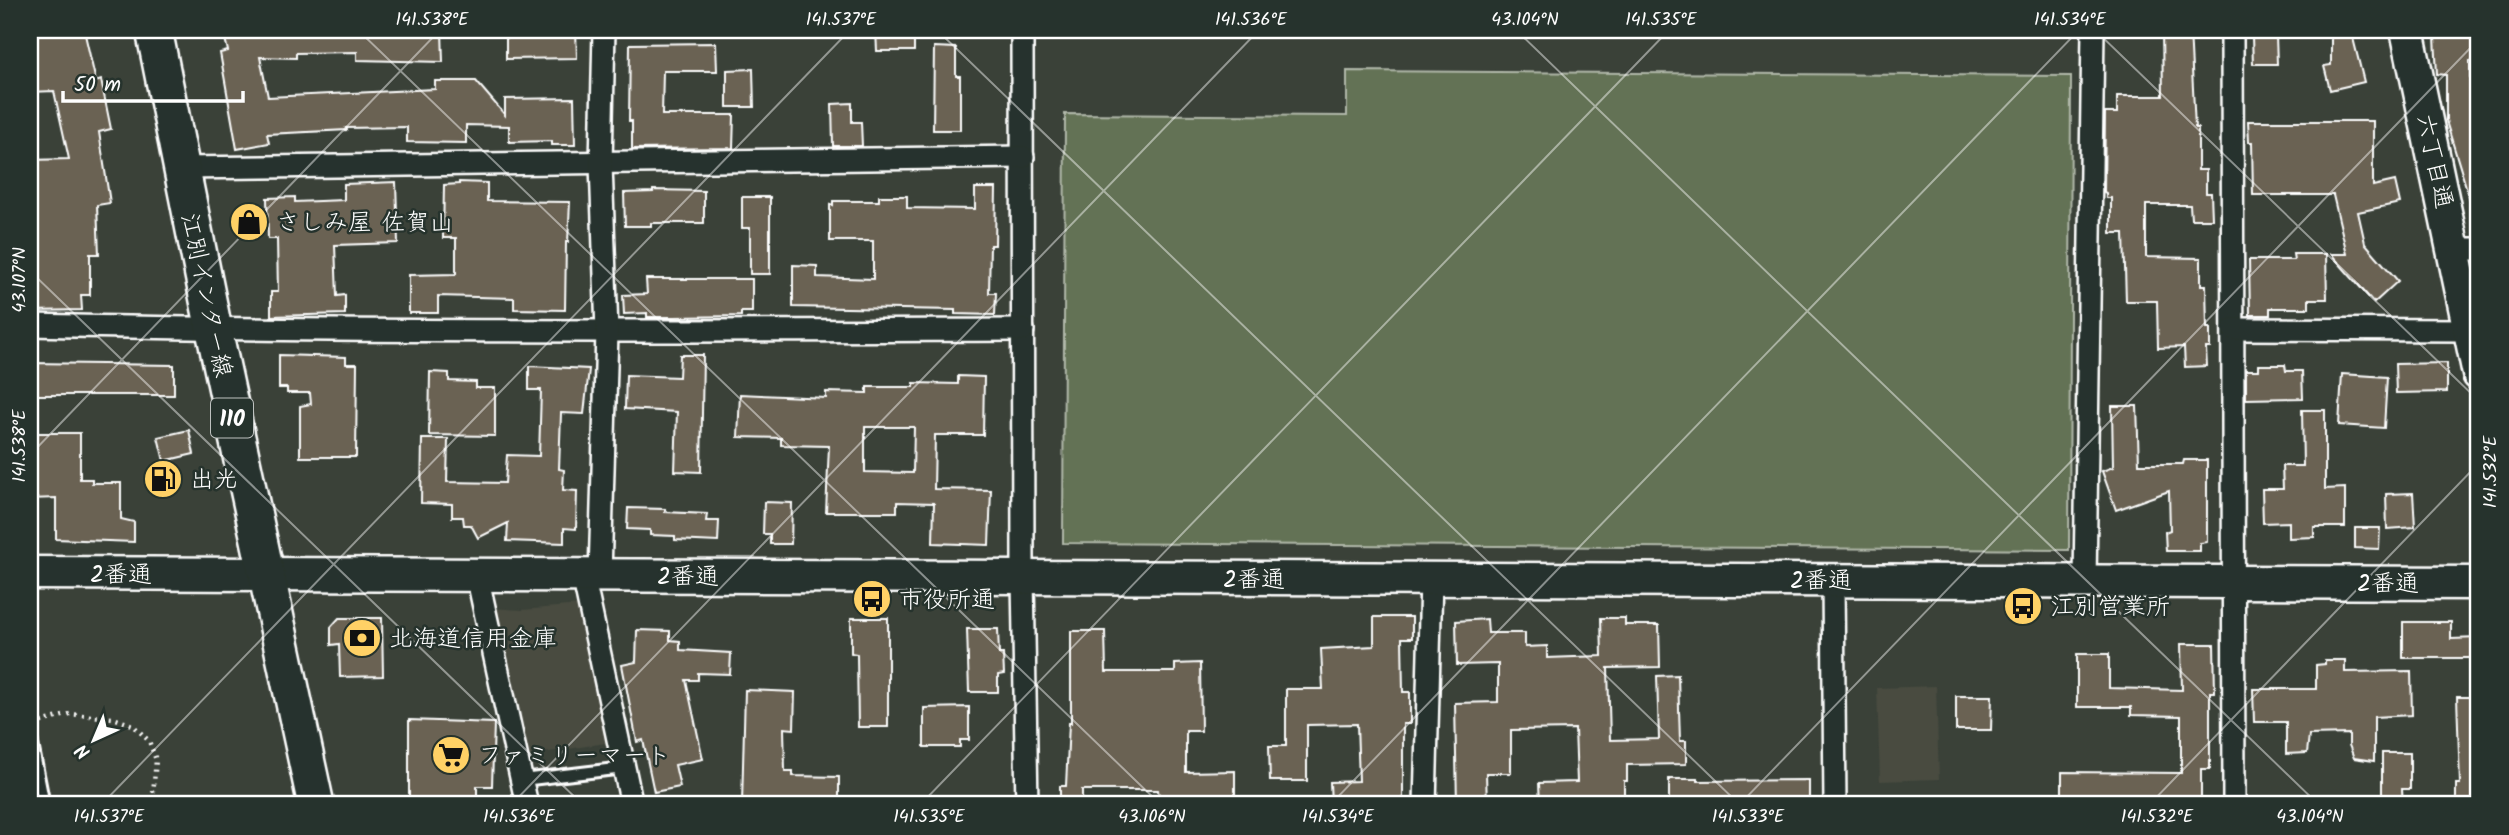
<svg xmlns="http://www.w3.org/2000/svg" width="2509" height="835" font-family="Kalam,'Klee One',sans-serif">
<style>
.built{fill:#484b40}
.green{fill:#637254;stroke:#b1b8aa;stroke-width:2}
.building{fill:#6a6253;stroke:#fff;stroke-width:2;fill-rule:evenodd}
.lines{fill:none;stroke-linecap:round;stroke-linejoin:round}
.lane-casing{stroke:#fff;stroke-width:16}
.street-casing{stroke:#fff;stroke-width:26}
.secondary-casing{stroke:#fff;stroke-width:37}
.primary-casing{stroke:#fff;stroke-width:40}
.path{stroke:#fff;stroke-width:4.5;stroke-dasharray:2 5;stroke-linecap:butt}
.lane{stroke:#26332d;stroke-width:10}
.street{stroke:#26332d;stroke-width:21}
.secondary{stroke:#26332d;stroke-width:32}
.primary{stroke:#26332d;stroke-width:35}
.ticks{fill:none;stroke:#fff;stroke-width:2;stroke-opacity:0.45}
.labels{text-anchor:middle;stroke-width:5;stroke-linejoin:round;paint-order:stroke}
.shield{fill:#26332d;stroke:#bec2c0;stroke-width:2}
.shield-label{font-size:23px;font-weight:bold;fill:#fff}
.street-label{font-size:24px;fill:#fff;stroke:#26332d}
.poi-label{font-size:24px;fill:#fff;stroke:#26332d;text-anchor:start}
.neatline{fill:none;stroke:#fff;stroke-width:2.5}
.ticks-label{font-size:18px;text-anchor:middle;fill:#fff}
</style>
<rect width="100%" height="100%" fill="#3a4138"/>
<filter id="ink" filterUnits="userSpaceOnUse"><feTurbulence type="fractalNoise" baseFrequency=".0143" numOctaves="2"/><feDisplacementMap in="SourceGraphic" scale="14" xChannelSelector="R" yChannelSelector="G"/><feConvolveMatrix kernelMatrix="1 2 1 2 8 2 1 2 1" color-interpolation-filters="sRGB"/></filter>
<g filter="url(#ink)">
<!-- built -->
<g class="built">
<polygon points="579,605 612,742 524,756 491,608 522,610"/>
<polygon points="1936,686 1939,779 1880,781 1877,688"/>
</g>
<!-- green -->
<polygon class="green" points="1347,71 2071,76 2069,550 1063,543 1065,114 1347,116"/>
<!-- building -->
<g class="building">
<polygon points="30,30 84,30 96,82 101,80 111,129 99,132 110,203 97,205 99,254 90,254 90,295 81,295 82,310 30,311 30,160 69,159 54,91 30,92"/>
<polygon points="223,30 442,30 443,62 357,60 357,52 296,53 296,58 260,57 268,97 435,89 435,81 476,81 505,115 505,99 574,98 575,145 552,145 552,141 509,142 509,126 466,125 466,143 407,142 407,127 346,128 347,130 267,134 269,143 237,149 220,53 228,51"/>
<polygon points="506,30 576,30 577,58 506,59"/>
<polygon points="876,30 914,30 914,51 877,51"/>
<polygon points="2162,30 2190,30 2195,128 2198,128 2198,170 2206,170 2206,193 2211,193 2212,219 2191,219 2190,205 2146,205 2146,257 2201,258 2201,285 2206,285 2207,328 2210,328 2210,348 2206,348 2207,366 2185,367 2184,347 2158,348 2157,301 2126,301 2124,233 2111,233 2111,198 2106,198 2106,193 2104,192 2105,113 2117,113 2117,96 2163,96"/>
<polygon points="2331,30 2351,30 2364,82 2330,90 2324,66 2331,65"/>
<polygon points="2276,36 2277,64 2253,64 2252,37"/>
<polygon points="2477,36 2477,61 2470,61 2470,101 2479,101 2479,213 2474,213 2446,121 2446,75 2437,74 2435,37"/>
<polygon points="716,43 717,71 663,71 662,115 734,115 733,148 632,149 632,121 629,121 630,44"/>
<polygon points="934,47 956,48 956,76 960,76 960,130 933,130"/>
<polygon points="753,69 754,107 727,107 727,70"/>
<polygon points="852,103 852,122 861,122 862,146 833,146 832,104"/>
<polygon points="2248,121 2373,121 2373,186 2395,181 2400,203 2358,212 2365,243 2398,281 2374,303 2331,254 2347,254 2333,195 2253,195 2252,142 2249,142"/>
<polygon points="396,182 398,243 335,245 337,296 345,295 345,314 271,316 271,292 278,292 277,239 268,239 267,198 295,197 295,202 344,200 344,184"/>
<polygon points="459,182 487,183 487,201 570,202 568,242 566,242 565,310 514,309 514,298 438,296 438,313 409,313 409,275 456,274 456,238 443,238 444,185 459,184"/>
<polygon points="975,188 996,188 995,245 990,245 989,293 996,293 995,315 955,314 955,310 793,307 793,265 817,266 817,277 873,279 873,241 830,241 830,204 833,205 833,201 879,201 879,196 907,196 907,208 975,209"/>
<polygon points="653,190 704,191 704,223 651,223 651,226 625,226 624,193 653,192"/>
<polygon points="742,197 770,197 770,274 750,274 750,228 742,228"/>
<polygon points="2293,254 2326,254 2327,299 2309,299 2309,308 2270,308 2270,315 2250,315 2249,260 2294,260"/>
<polygon points="646,279 752,279 752,312 741,312 741,316 674,317 647,317 647,313 624,314 623,295 647,294"/>
<polygon points="279,355 346,357 346,364 357,364 356,457 300,457 300,406 311,404 310,393 287,393 287,388 279,388"/>
<polygon points="680,355 703,355 701,472 675,471 677,412 625,409 626,375 679,377"/>
<polygon points="30,363 174,365 174,395 30,395"/>
<polygon points="2447,363 2447,392 2396,393 2395,364"/>
<polygon points="2259,365 2285,365 2286,371 2302,371 2303,398 2246,399 2246,370 2259,370"/>
<polygon points="529,366 589,369 584,414 561,413 559,469 564,470 563,490 577,491 576,529 564,528 564,543 507,541 508,523 478,538 471,525 464,525 463,517 452,517 452,504 421,503 422,439 448,439 447,482 505,483 507,455 539,456 541,390 529,390"/>
<polygon points="430,372 449,373 449,381 476,382 476,388 495,388 495,436 429,435"/>
<polygon points="2342,374 2387,377 2384,428 2339,425"/>
<path d="M958 376 984 377 983 435H935L934 489 991 490 989 545 933 543 934 503 897 502V512H826L829 446 781 445V438L738 437 740 394 826 398V392L867 393V387H914V383L958 384ZM865 427H914L913 473 865 472Z"/>
<polygon points="2112,406 2137,406 2139,464 2183,464 2184,460 2207,460 2207,542 2200,543 2200,551 2166,551 2165,532 2170,530 2169,491 2116,510 2102,471 2113,467"/>
<polygon points="2302,410 2325,410 2325,489 2345,488 2345,527 2314,527 2314,537 2289,538 2289,522 2263,523 2262,489 2283,489 2282,466 2303,466"/>
<polygon points="189,430 194,454 164,461 158,437"/>
<polygon points="30,433 80,433 80,479 92,479 92,483 121,483 121,519 134,522 134,542 56,539 56,498 30,499"/>
<polygon points="2413,493 2415,527 2387,529 2386,494"/>
<polygon points="764,502 792,503 791,544 770,544 770,534 763,534"/>
<polygon points="628,508 665,509 665,512 707,514 706,521 719,521 718,542 675,540 675,536 650,535 650,530 627,529"/>
<polygon points="2355,528 2380,528 2379,549 2355,548"/>
<polygon points="1374,617 1412,617 1412,638 1402,638 1403,692 1410,692 1410,724 1403,724 1403,805 1331,805 1330,782 1359,781 1357,724 1307,725 1307,781 1270,781 1269,746 1286,746 1286,689 1323,689 1321,649 1374,646"/>
<polygon points="339,618 382,618 383,676 340,677 339,644 331,645 331,627"/>
<polygon points="851,618 888,618 888,727 858,727 857,654 851,653"/>
<polygon points="1601,618 1625,618 1625,625 1659,625 1660,667 1608,668 1610,740 1659,739 1657,676 1678,675 1680,741 1686,741 1686,764 1627,765 1627,781 1624,781 1624,797 1583,797 1583,805 1540,805 1539,783 1577,782 1575,729 1511,730 1511,773 1486,773 1487,805 1457,805 1455,703 1498,702 1498,664 1457,665 1456,621 1487,619 1488,633 1525,633 1525,647 1547,646 1547,658 1602,656"/>
<polygon points="2403,622 2451,622 2451,639 2479,638 2479,658 2403,658"/>
<polygon points="967,629 998,629 999,654 1003,654 1004,674 998,675 998,692 969,692"/>
<polygon points="637,630 670,631 670,640 680,641 680,650 731,653 730,674 698,673 698,680 686,680 703,759 675,765 680,787 654,792 643,740 637,742 622,665 636,662"/>
<polygon points="1071,631 1105,631 1106,672 1175,672 1175,664 1200,663 1201,731 1186,731 1186,772 1235,771 1235,805 1206,805 1206,797 1159,797 1158,790 1082,790 1082,805 1060,805 1060,786 1066,786 1069,723 1071,723"/>
<polygon points="2181,644 2214,644 2215,692 2210,692 2210,769 2201,769 2201,805 2062,805 2062,772 2181,773 2181,716 2131,715 2131,707 2077,707 2077,654 2109,654 2109,688 2182,690"/>
<polygon points="2325,660 2345,660 2345,672 2411,671 2412,715 2374,717 2374,761 2354,758 2349,745 2349,734 2309,735 2307,753 2286,754 2286,722 2254,722 2253,689 2316,689 2316,665 2325,664"/>
<polygon points="745,690 795,692 794,729 784,728 785,771 793,771 793,776 839,777 839,805 742,804"/>
<polygon points="1956,696 1992,696 1991,730 1956,730"/>
<polygon points="2457,697 2479,697 2479,805 2456,805 2456,784 2460,784"/>
<polygon points="969,707 969,740 960,740 960,747 924,747 924,708"/>
<polygon points="409,720 494,723 492,786 477,786 477,805 409,805"/>
<polygon points="2382,753 2410,753 2410,789 2402,789 2403,805 2382,805"/>
<polygon points="1669,779 1698,779 1698,781 1809,780 1809,805 1669,805"/>
</g>
<g class="lines">
<defs>
<g id="lane">
<polyline points="30,734 44,805"/>
<polyline points="522,780 624,768"/>
</g>
<g id="street">
<polyline points="1022,30 1023,578 1027,805"/>
<polyline points="2232,30 2234,805"/>
<polyline points="181,168 1023,157"/>
<polyline points="2453,249 2479,249"/>
<path d="M30 325C361 333 692 331 1023 330"/>
<polyline points="2233,329 2469,330"/>
<polyline points="477,575 527,805"/>
<polyline points="583,575 632,805"/>
<polyline points="600,575 607,332 601,164 604,30"/>
<polyline points="1833,581 1835,805"/>
<polyline points="2085,582 2093,30"/>
<polyline points="1425,805 1431,579"/>
</g>
<g id="secondary">
<polyline points="2407,30 2479,374"/>
<polyline points="30,573 2479,583"/>
</g>
<polyline id="primary" points="154,30 214,330 316,805"/>
</defs>
<!-- lane casing -->
<use href="#lane" class="lane-casing"/>
<!-- street casing -->
<use href="#street" class="street-casing"/>
<!-- secondary casing -->
<use href="#secondary" class="secondary-casing"/>
<!-- primary casing -->
<use href="#primary" class="primary-casing"/>
<!-- path -->
<polyline class="path" points="41,722 70,714 113,718 133,725 149,741 156,760 152,805"/>
<!-- lane -->
<use href="#lane" class="lane"/>
<!-- street -->
<use href="#street" class="street"/>
<!-- secondary -->
<use href="#secondary" class="secondary"/>
<!-- primary -->
<use href="#primary" class="primary"/>
</g>
</g>
<!-- ticks -->
<path class="ticks" d="M358 30 1161 805M937 30 1740 805M1516 30 2319 805M2095 30 2479 401M30 31 31 30M30 271 583 805M30 455 440 30M101 805 850 30M511 805 1259 30M920 805 1669 30M1330 805 2079 30M1739 805 2479 39M2149 805 2479 463"/>
<!-- icons -->
<defs>
<symbol id="shop-disc" viewBox="-11 -11 22 22"><circle r="9.5" fill="#ffd166" stroke="#26332d"/><path d="M-5-2.5h2.3a2.7 3.5 0 0 1 5.4 0H5L5.5 6h-11ZM-1.5-2.5h3a1.5 2.3 0 0 0-3 0Z" fill="#111"/></symbol>
<symbol id="fuel-disc" viewBox="-11 -11 22 22"><circle r="9.5" fill="#ffd166" stroke="#26332d"/><path d="M-5.5-6h7V0h2V4h1.3V-2.5L3-4.5l.8-.8L6-3V5H2.5V1h-1V6h-7ZM-4.2-4.7v3.2H.2V-4.7Z" fill="#111"/></symbol>
<symbol id="bus-disc" viewBox="-11 -11 22 22"><circle r="9.5" fill="#ffd166" stroke="#26332d"/><path d="M-5-6H5V4H4V6H2V4H-2V6H-4V4H-5ZM-3.5-4V0h7V-4ZM-3.5 1.2v1.5H-2V1.2ZM2 1.2v1.5H3.5V1.2Z" fill="#111"/></symbol>
<symbol id="bank-disc" viewBox="-11 -11 22 22"><circle r="9.5" fill="#ffd166" stroke="#26332d"/><path d="M-6-4H6V4H-6ZM0-2.3a2.3 2.3 0 1 0 0 4.6a2.3 2.3 0 1 0 0-4.6Z" fill="#111"/></symbol>
<symbol id="supermarket-disc" viewBox="-11 -11 22 22"><circle r="9.5" fill="#ffd166" stroke="#26332d"/><path d="M-6-5.5h2.5l.6 2H6L4.5 2H-2.5L-4.4-4H-6ZM-1.5 3.2a1.3 1.3 0 1 0 .1 0ZM3 3.2a1.3 1.3 0 1 0 .1 0Z" fill="#111"/></symbol>
</defs>
<g fill-rule="evenodd">
<use href="#shop-disc" x="227" y="200" width="44" height="44"/>
<use href="#fuel-disc" x="141" y="457" width="44" height="44"/>
<use href="#bus-disc" x="850" y="577" width="44" height="44"/>
<use href="#bus-disc" x="2001" y="584" width="44" height="44"/>
<use href="#bank-disc" x="340" y="616" width="44" height="44"/>
<use href="#supermarket-disc" x="429" y="733" width="44" height="44"/>
</g>
<g class="labels">
<!-- shield labels -->
<rect class="shield" x="211" y="398.5" width="42" height="39" rx="5"/>
<g class="shield-label">
<text x="232" y="426">110</text>
</g>
<!-- street labels -->
<g class="street-label">
<text transform="translate(2435 161) rotate(78)" y="8">六丁目通</text>
<text transform="translate(207 295) rotate(78)" y="8">江別インター線</text>
<text x="121" y="582">2番通</text>
<text x="688" y="584">2番通</text>
<text x="1254" y="587">2番通</text>
<text x="1821" y="588">2番通</text>
<text x="2388" y="591">2番通</text>
</g>
<!-- poi labels -->
<g class="poi-label">
<text x="276" y="230">さしみ屋 佐賀山</text>
<text x="190" y="487">出光</text>
<text x="899" y="607">市役所通</text>
<text x="2050" y="614">江別営業所</text>
<text x="389" y="646">北海道信用金庫</text>
<text x="478" y="763">ファミリーマート</text>
</g>
</g>
<!-- margin -->
<rect width="2509" height="835" fill="none" stroke="#26332d" stroke-width="77"/>
<!-- north arrow -->
<g transform="translate(94 740) rotate(224)" stroke="#26332d" stroke-width="5" paint-order="stroke">
<path d="M0-5L12 26L0 18L-12 26Z" fill="#ffffff"/>
<text y="-10" font-size="19" font-weight="bold" text-anchor="middle" fill="#ffffff">N</text>
</g>
<!-- scale -->
<path d="M63 91v10h180v-10" fill="none" stroke="#ffffff" stroke-width="3.5"/>
<text x="74" y="91" font-size="21" fill="#ffffff" stroke="#26332d" stroke-width="5" paint-order="stroke">50 m</text>
<rect x="38" y="38" width="2432" height="758" class="neatline"/>
<g class="ticks-label">
<text x="432" y="25">141.538°E</text>
<text x="841" y="25">141.537°E</text>
<text x="1251" y="25">141.536°E</text>
<text x="1525" y="25">43.104°N</text>
<text x="1661" y="25">141.535°E</text>
<text x="2070" y="25">141.534°E</text>
<text transform="translate(19 280) rotate(-90)" y="6">43.107°N</text>
<text transform="translate(19 446) rotate(-90)" y="6">141.538°E</text>
<text transform="translate(2490 472) rotate(-90)" y="6">141.532°E</text>
<text x="109" y="822">141.537°E</text>
<text x="519" y="822">141.536°E</text>
<text x="929" y="822">141.535°E</text>
<text x="1152" y="822">43.106°N</text>
<text x="1338" y="822">141.534°E</text>
<text x="1748" y="822">141.533°E</text>
<text x="2157" y="822">141.532°E</text>
<text x="2310" y="822">43.104°N</text>
</g>
</svg>
